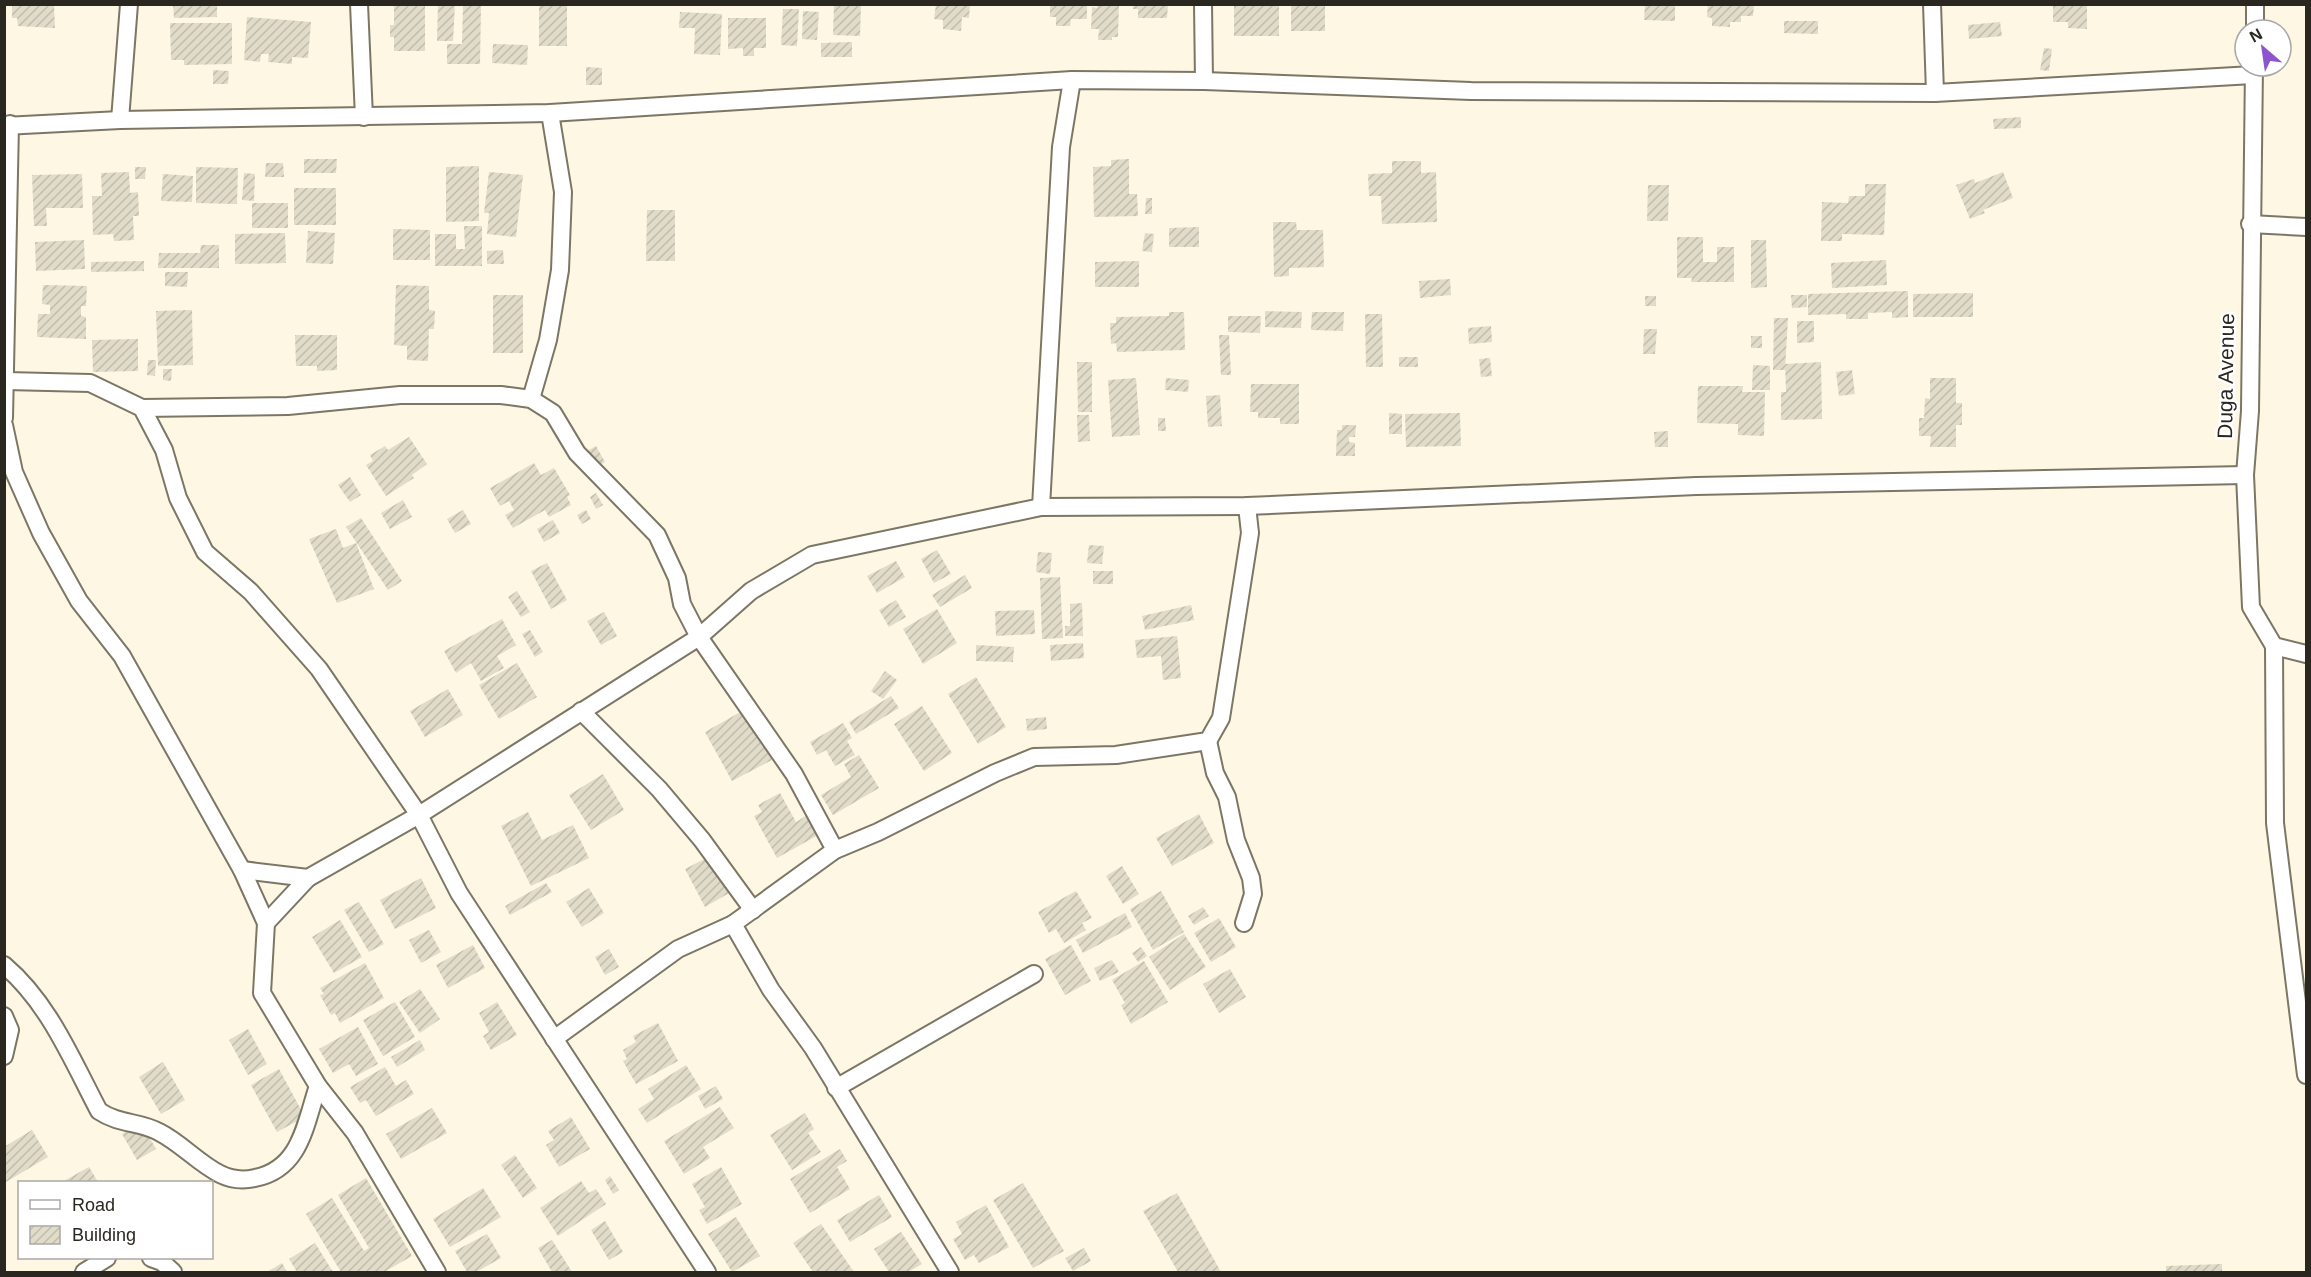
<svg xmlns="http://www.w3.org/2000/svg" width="2311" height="1277" font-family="Arial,sans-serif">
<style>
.building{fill:url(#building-hatch)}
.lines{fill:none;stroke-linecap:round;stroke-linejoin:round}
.minor-casing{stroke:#7c7665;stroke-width:20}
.minor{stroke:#fff;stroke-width:16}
.labels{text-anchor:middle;stroke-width:5;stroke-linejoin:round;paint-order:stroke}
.street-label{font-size:21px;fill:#2a2720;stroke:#fff}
</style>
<defs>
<pattern id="building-hatch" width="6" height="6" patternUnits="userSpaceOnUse" patternTransform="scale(1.5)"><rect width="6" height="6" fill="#e1dcc9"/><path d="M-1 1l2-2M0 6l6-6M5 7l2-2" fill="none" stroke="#c1bdac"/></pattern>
</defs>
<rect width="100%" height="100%" fill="#fdf7e4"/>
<!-- building -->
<g class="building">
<polygon points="173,4 217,4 217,17 174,18"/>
<polygon points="394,4 425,4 425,51 394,51 394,37 390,37 390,25 394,25"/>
<polygon points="438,4 455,4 453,41 437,41"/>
<polygon points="463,4 481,4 480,64 447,64 447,44 462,44"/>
<rect x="539" y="4" width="28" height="42"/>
<polygon points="834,4 861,4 860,36 833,35"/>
<polygon points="936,4 970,4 969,18 962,17 961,31 943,29 943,20 934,19"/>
<polygon points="1050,4 1087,4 1087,19 1071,19 1070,26 1056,26 1056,17 1050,17"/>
<polygon points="1097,4 1119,4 1118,37 1112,37 1112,40 1098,40 1099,29 1091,29 1092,7 1097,8"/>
<polygon points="1133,4 1168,4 1167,18 1138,18 1138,9 1133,9"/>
<rect x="1234" y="4" width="45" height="32"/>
<rect x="1291" y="4" width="34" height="27"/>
<polygon points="1645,4 1675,4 1675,21 1644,20"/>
<polygon points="1708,4 1754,4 1753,16 1741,16 1741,22 1730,22 1730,27 1712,26 1712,18 1707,17"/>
<polygon points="12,5 54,5 55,28 18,26 17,18 12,18"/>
<polygon points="2053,5 2087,6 2087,29 2068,28 2068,22 2053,22"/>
<polygon points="783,9 799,9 797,46 781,45"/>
<polygon points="803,11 819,12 817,40 802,39"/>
<polygon points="680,12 722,14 720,55 694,54 695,28 679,28"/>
<polygon points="247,17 311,22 308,58 292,57 292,64 268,62 269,54 261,54 260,62 244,60"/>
<polygon points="728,18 766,18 766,48 754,48 754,56 743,56 743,48 728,49"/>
<polygon points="1784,21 1818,21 1818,34 1784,33"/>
<polygon points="2000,22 2002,36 1969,39 1968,25"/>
<polygon points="170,23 232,23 232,64 184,65 184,60 171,60"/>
<polygon points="852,42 852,57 821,57 821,43"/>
<polygon points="493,44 528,45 527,65 492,63"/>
<polygon points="2044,48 2052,49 2049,71 2040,70"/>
<polygon points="586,67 602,68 602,85 586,85"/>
<polygon points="213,70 229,71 228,84 213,84"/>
<polygon points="2021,117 2021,128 1994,129 1993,119"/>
<polygon points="304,159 337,159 336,173 304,173"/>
<polygon points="1129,159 1129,194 1137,194 1138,216 1094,217 1093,167 1111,166 1111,160"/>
<polygon points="1392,161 1421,161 1421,173 1436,172 1437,222 1382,224 1381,196 1369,196 1368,174 1392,173"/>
<polygon points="266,163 283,163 284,177 265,177"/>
<polygon points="479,166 479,221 446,222 446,167"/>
<polygon points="135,167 146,167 145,179 135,179"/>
<polygon points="196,167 238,168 237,204 196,203"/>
<polygon points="129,172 130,193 138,192 139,216 133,216 134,240 114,241 113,234 93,235 92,196 102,196 101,173"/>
<polygon points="489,172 523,175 516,237 487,234 489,213 484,213"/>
<polygon points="2003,172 2013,198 1983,210 1985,213 1970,219 1956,185 1974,179 1975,183"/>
<polygon points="244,173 255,174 254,201 242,200"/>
<polygon points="82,174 83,208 46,208 47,226 34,226 32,175"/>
<polygon points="163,174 193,176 192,202 161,201"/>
<polygon points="1865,184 1886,184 1884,235 1842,234 1842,241 1821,241 1822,202 1848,203 1849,196 1865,196"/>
<polygon points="1648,185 1669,185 1668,221 1647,221"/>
<rect x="294" y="188" width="42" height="37"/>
<polygon points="1146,198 1152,198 1152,214 1145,214"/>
<rect x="252" y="203" width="36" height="25"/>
<polygon points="647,210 675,210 675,261 646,261"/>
<polygon points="1273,222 1296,222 1297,230 1323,230 1324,267 1289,268 1289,276 1274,277"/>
<polygon points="464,226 482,226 482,266 435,266 435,234 456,234 456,249 465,249"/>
<polygon points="1199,227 1199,247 1169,247 1169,228"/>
<polygon points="393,229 430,230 430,260 393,260"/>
<polygon points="308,231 335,233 333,264 306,263"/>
<polygon points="285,233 286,263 235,264 235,234"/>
<polygon points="1145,233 1154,234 1152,252 1142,251"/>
<polygon points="1677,237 1703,237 1703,262 1717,262 1717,247 1734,247 1734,282 1691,282 1692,278 1677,278"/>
<polygon points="84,240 85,269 36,271 35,242"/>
<polygon points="1751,240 1766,240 1767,287 1751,288"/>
<polygon points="201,245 219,245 219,268 158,268 159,253 200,253"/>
<polygon points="503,250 504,264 487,264 487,251"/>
<polygon points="1886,260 1887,285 1832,288 1831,263"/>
<polygon points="144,261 144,271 91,272 91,262"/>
<polygon points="1139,261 1139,287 1095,287 1095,262"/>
<polygon points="165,272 188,272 187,287 165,286"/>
<polygon points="1450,279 1451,295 1420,298 1419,281"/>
<polygon points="43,285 87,286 86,306 81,306 81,316 86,317 86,339 37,337 38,314 50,314 50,305 42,304"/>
<polygon points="396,285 429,286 429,310 435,311 434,329 429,329 428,361 407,360 407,346 394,345"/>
<polygon points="1908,291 1908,317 1892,318 1892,312 1868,313 1868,319 1846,319 1846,314 1808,315 1808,294"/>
<polygon points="1973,293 1973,317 1913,317 1913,294"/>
<rect x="493" y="295" width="30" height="58"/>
<polygon points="1791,295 1807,295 1807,307 1792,308"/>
<rect x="1645" y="296" width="11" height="10"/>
<polygon points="192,310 193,365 158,366 156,311"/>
<polygon points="1265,311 1302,312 1301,328 1265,327"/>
<polygon points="1169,312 1184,312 1185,350 1117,352 1116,343 1111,344 1110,323 1116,323 1116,317 1169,316"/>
<polygon points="1312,312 1344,312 1343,331 1311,330"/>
<polygon points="1365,314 1382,314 1383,367 1366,367"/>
<polygon points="1228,316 1261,316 1260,333 1228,332"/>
<polygon points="1774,318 1788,318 1785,370 1773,370"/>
<polygon points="1797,321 1814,321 1814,342 1797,343"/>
<polygon points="1491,326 1492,342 1469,344 1468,328"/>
<polygon points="1644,329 1657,329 1655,354 1643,354"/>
<polygon points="295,335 337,335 337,370 317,371 317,366 296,366"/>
<polygon points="1219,335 1229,335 1231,375 1221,375"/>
<rect x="1751" y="336" width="11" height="12"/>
<polygon points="138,339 138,371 93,372 92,340"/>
<rect x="1399" y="357" width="19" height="10"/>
<polygon points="1490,358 1492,376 1481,377 1479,359"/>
<polygon points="148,360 156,360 155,376 147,375"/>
<polygon points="1077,362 1092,362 1092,412 1078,412"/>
<polygon points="1821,362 1822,419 1781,420 1781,392 1786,392 1785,364"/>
<polygon points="1753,365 1770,366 1770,390 1752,390"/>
<polygon points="163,369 172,369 171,381 163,380"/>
<polygon points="1852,370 1855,394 1839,396 1836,372"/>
<polygon points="1136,378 1140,435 1112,437 1108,380"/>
<polygon points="1166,378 1189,380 1188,392 1165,390"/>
<polygon points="1930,378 1956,378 1956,403 1962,403 1962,425 1956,425 1956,447 1930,447 1931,436 1919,436 1919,418 1924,418 1925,398 1930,399"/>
<polygon points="1251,384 1299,384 1299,424 1280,424 1280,418 1258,418 1258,412 1250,412"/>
<polygon points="1698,386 1743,386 1742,392 1765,392 1764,436 1738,435 1738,424 1697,423"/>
<polygon points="1220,395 1222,426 1208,427 1206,396"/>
<polygon points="1389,413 1402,414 1402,434 1389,434"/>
<polygon points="1460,413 1461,446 1406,447 1405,414"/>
<polygon points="1077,415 1089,415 1090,441 1078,442"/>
<polygon points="1158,418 1165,418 1166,431 1158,431"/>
<polygon points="1342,425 1356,425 1355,437 1349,437 1349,442 1355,443 1355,456 1336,456 1337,430 1342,430"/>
<polygon points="1668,431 1668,447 1655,447 1654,432"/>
<polygon points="409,437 427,464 412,475 414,478 386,496 366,465 373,461 370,455 385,446 388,450"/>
<polygon points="596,446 605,462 594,468 585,452"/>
<polygon points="534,463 541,475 554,468 570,495 567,497 571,505 549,517 545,510 513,528 505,515 514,510 509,501 500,506 490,488"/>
<polygon points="350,477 361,495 350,502 338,485"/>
<polygon points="596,493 603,505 596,509 590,497"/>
<polygon points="403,500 412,517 390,529 381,513"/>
<polygon points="463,510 471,524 455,533 447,519"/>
<polygon points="586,510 591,519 582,524 577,515"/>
<polygon points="361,518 402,581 388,590 346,527"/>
<polygon points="553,520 560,533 544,542 537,529"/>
<polygon points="336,529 343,548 356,543 374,589 337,603 309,539"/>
<polygon points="1089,545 1104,546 1102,564 1087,563"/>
<polygon points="937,550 951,574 934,583 921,559"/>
<polygon points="1038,552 1052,553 1050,574 1036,572"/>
<polygon points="896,561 905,577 877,593 867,576"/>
<polygon points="547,563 567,600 551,609 531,571"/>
<rect x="1093" y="571" width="20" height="13"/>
<polygon points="965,575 972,588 940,607 932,595"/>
<polygon points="1060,577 1063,638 1042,639 1040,578"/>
<polygon points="517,591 530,612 521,617 508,597"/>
<polygon points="896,600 906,617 889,627 879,610"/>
<polygon points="1082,603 1083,636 1065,636 1065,626 1070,626 1070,604"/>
<polygon points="1191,605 1194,620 1145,630 1142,616"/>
<polygon points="937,609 957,643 923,664 903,629"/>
<polygon points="1034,610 1035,634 996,636 995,611"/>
<polygon points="604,612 617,636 601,645 587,621"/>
<polygon points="502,619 516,645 497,656 504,668 481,681 471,663 456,673 444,651"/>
<polygon points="530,630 543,652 535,657 522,634"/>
<polygon points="1177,636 1181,678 1163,680 1161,656 1137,658 1135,640"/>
<polygon points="1083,643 1084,658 1051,661 1050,645"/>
<polygon points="976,645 1014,647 1013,662 976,661"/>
<polygon points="517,663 537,697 499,719 479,685"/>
<polygon points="885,671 897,680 883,699 871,691"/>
<polygon points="976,677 1006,727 978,744 948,694"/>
<polygon points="448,689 463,715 425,737 410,711"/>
<polygon points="891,696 899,708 856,734 849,722"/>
<polygon points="922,706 952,753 924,771 894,724"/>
<polygon points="744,710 772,760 732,781 705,732"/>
<polygon points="1046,717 1047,729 1027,731 1026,719"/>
<polygon points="843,723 852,738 847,741 855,755 835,766 826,750 817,755 810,742"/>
<polygon points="859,755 879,788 833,815 821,795 851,777 844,764"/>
<polygon points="603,774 624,810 591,830 569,795"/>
<polygon points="780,793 796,822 809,814 820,834 777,858 754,816 762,812 758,805"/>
<polygon points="528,812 542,840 573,825 589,858 531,886 501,826"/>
<polygon points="1199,814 1214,843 1172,866 1156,838"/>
<polygon points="712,855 731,892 705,907 685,869"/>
<polygon points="1122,866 1139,894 1123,904 1106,876"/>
<polygon points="421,878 436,908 395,929 380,900"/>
<polygon points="546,883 552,892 510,915 505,906"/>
<polygon points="589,888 604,913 582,927 566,902"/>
<polygon points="1076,891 1092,918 1082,923 1086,930 1064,943 1056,929 1049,933 1038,912"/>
<polygon points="1161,891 1184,932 1153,950 1130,909"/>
<polygon points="359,902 384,944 369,952 344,910"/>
<polygon points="1203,907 1209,916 1194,925 1188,916"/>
<polygon points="1125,913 1132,927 1083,953 1076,940"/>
<polygon points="1219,918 1236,947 1211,962 1194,933"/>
<polygon points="340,920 362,957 334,973 312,937"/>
<polygon points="429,930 441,952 421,963 409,940"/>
<polygon points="1184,934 1206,967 1170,990 1149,957"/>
<polygon points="473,945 485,968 448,988 436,965"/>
<polygon points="1071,945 1091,981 1065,995 1045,959"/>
<polygon points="1141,947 1147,956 1138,962 1132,953"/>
<polygon points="609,949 619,967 605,975 595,957"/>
<polygon points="1112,960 1119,972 1100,981 1094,968"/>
<polygon points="1144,961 1168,1002 1131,1024 1121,1005 1125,1003 1112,980"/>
<polygon points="365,963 384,998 340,1023 335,1013 331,1015 320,995 324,994 320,988"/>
<polygon points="1230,969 1246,997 1219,1013 1203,984"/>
<polygon points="420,989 440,1019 420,1033 399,1002"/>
<polygon points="395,1002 415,1037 383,1056 363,1020"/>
<polygon points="497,1002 517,1035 491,1050 483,1036 489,1032 479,1013"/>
<polygon points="658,1023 678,1061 636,1084 623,1061 627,1059 623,1050 636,1042 633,1036"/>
<polygon points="358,1027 378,1064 356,1076 349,1064 333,1073 319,1049"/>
<polygon points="248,1029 267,1064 248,1075 229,1040"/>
<polygon points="420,1040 425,1050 397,1067 391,1057"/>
<polygon points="163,1062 185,1100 161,1114 139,1077"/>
<polygon points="686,1065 701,1089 647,1123 638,1109 654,1099 648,1089"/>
<polygon points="385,1067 396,1086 406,1080 414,1094 376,1116 366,1100 360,1103 350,1087"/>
<polygon points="279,1069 305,1117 277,1132 251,1085"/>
<polygon points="716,1086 723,1099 705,1109 698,1096"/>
<polygon points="720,1107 734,1128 703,1147 710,1158 684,1174 664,1141"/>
<polygon points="432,1108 447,1133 401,1159 386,1134"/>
<polygon points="805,1113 814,1129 808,1133 821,1152 792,1170 770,1135"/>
<polygon points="571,1117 590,1149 559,1167 546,1145 554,1140 548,1131"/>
<polygon points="141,1123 156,1149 137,1160 122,1134"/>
<polygon points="32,1130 48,1157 6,1182 4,1147"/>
<polygon points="840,1149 847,1161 837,1167 850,1189 810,1213 790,1179"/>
<polygon points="515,1155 537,1188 523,1198 501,1165"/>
<polygon points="89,1167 98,1182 62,1182"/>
<polygon points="721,1167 742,1204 707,1224 699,1210 705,1207 692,1184"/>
<polygon points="610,1176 619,1190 613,1194 605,1180"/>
<polygon points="366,1178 412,1256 384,1272 341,1272 306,1214 332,1198 364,1251 369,1248 338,1195"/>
<polygon points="581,1181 589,1193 596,1189 606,1204 558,1236 540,1208"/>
<polygon points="1023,1183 1064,1251 1033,1268 993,1200"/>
<polygon points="483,1188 501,1217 450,1247 433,1219"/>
<polygon points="1177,1193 1221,1272 1178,1272 1143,1211"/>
<polygon points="879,1195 892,1217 850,1242 837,1220"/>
<polygon points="986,1205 1009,1247 979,1263 974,1255 965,1260 953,1239 962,1234 956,1222"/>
<polygon points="736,1217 760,1256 732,1272 708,1234"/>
<polygon points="605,1221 623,1252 609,1260 591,1230"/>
<polygon points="821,1224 854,1272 813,1272 793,1243"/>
<polygon points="901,1232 922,1264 908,1272 889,1272 874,1249"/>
<polygon points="487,1234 501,1258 476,1272 467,1272 455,1251"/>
<polygon points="552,1240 572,1272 552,1272 538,1248"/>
<polygon points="315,1243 333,1272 297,1272 289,1259"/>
<polygon points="1084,1248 1091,1261 1073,1271 1065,1258"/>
<polygon points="282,1263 287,1272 267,1272"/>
<polygon points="2222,1264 2222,1272 2166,1272 2166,1266"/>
</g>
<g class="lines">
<defs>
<g id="minor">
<polyline points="359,4 364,117"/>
<polyline points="1203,4 1204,81"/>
<polyline points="1932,4 1935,93"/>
<polyline points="2255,30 2255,4"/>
<polyline points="2254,66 2250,411 2245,475 2251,607 2274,646 2306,654"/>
<polyline points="120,120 129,4"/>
<polyline points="4,126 120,120 550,113 1072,80 1204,81 1471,91 1935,93 2253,75"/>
<polyline points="2250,224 2306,227"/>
<polyline points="6,381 90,383 142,408 164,450 178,498 205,552 251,592 319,669 419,815 308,878 242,870"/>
<polyline points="531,399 548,340 560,270 563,192 550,113"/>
<polyline points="142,408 288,406 400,395 501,395 531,399 553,413 577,453 657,535 677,578 682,604 699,637 794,774 835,850"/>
<polyline points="4,418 10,124"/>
<polyline points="4,425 14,472 41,533 79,601 122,656 242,870 266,923 262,993 318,1086 355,1133 437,1272"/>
<polyline points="1041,507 1247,506 1696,486 2245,475"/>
<polyline points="2274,646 2275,823 2306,1075"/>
<polyline points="581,711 659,789 702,840 753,910"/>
<polyline points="1208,741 1215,773 1227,797 1236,840 1251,878 1253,894 1244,923"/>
<polyline points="266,923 308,878"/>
<polyline points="733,924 771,990 813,1048 950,1272"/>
<path d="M4 965C49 1003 72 1060 99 1111 120 1125 139 1121 159 1132 181 1143 198 1163 220 1174 232 1180 242 1181 255 1178 301 1169 305 1124 318 1086"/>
<polyline points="4,1016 10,1030 4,1056"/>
<polyline points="554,1039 678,949 733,924 835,850 878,832 995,773 1034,757 1116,755 1208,741 1221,718 1250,533 1247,506"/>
<polyline points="836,1088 1034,974"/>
<polyline points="151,1258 162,1262 173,1272"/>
<polyline points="84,1272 107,1258"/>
<polyline points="707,1272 459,893 419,815 699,637 751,591 812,555 1041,507 1061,147 1072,80"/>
</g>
</defs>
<!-- minor casing -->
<use href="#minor" class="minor-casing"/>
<!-- minor -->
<use href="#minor" class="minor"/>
</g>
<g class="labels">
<!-- street labels -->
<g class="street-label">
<text transform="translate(2226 376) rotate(-89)" y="7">Duga Avenue</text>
</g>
</g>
<!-- border -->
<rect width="2311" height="1277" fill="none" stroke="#2a2720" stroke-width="12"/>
<!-- legend -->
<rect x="18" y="1181" width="195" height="78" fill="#ffffff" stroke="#aaa9a6" stroke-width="1.5"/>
<rect x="30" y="1200" width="30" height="9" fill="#ffffff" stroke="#aaa9a6" stroke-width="1.5"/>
<text x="72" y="1211" font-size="18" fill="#2a2720">Road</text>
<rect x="30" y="1226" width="30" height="18" fill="url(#building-hatch)" stroke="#aaa9a6" stroke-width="1.5"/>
<text x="72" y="1241" font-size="18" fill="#2a2720">Building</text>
<!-- north arrow -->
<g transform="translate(2263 48) rotate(331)"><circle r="28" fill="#ffffff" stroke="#aaa9a6" stroke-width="1.5"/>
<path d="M0-4.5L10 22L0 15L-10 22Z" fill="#8d55cd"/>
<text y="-9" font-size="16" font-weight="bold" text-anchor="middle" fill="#2a2720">N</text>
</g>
</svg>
